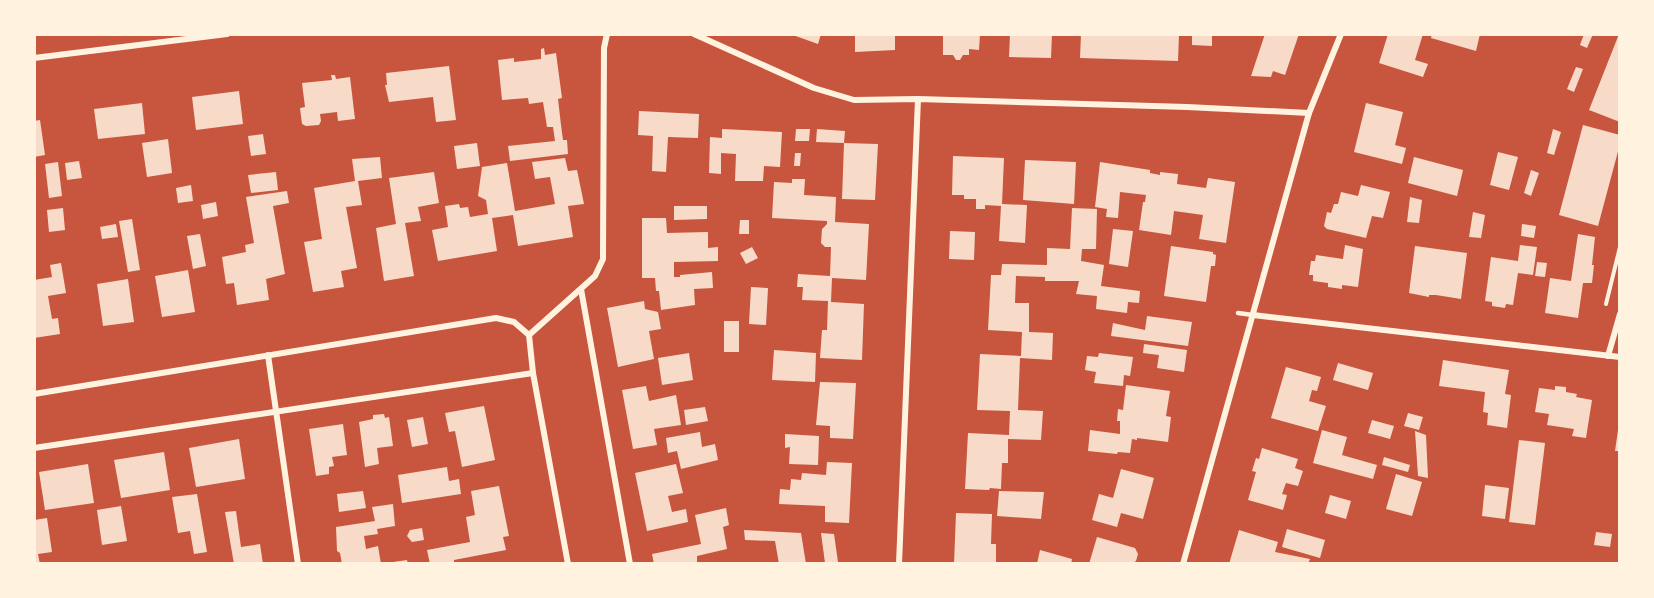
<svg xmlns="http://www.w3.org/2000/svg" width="1654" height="598" font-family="Manrope,sans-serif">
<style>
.building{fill:#f7dbc8}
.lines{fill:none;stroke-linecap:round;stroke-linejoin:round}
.path{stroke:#fff3e0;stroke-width:4}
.service{stroke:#fff3e0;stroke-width:4.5}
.minor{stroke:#fff3e0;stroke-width:6}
</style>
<rect width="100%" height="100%" fill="#c8553d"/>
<!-- building -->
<g class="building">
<polygon points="790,34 821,34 818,44"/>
<polygon points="855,34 895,34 895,50 855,52"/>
<polygon points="943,34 980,34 979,50 969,49 969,55 963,55 960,60 956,60 953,55 943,55"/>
<polygon points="1010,34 1052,34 1051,58 1009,57"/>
<polygon points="1081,34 1179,34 1178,61 1080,58"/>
<polygon points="1192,34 1212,34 1212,46 1192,45"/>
<polygon points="1265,34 1299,34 1285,75 1273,71 1271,77 1251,76"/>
<polygon points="1388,34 1423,34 1415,60 1428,64 1423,77 1379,63"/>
<polygon points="1432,34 1480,34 1476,51 1431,38"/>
<polygon points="1584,34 1593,34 1587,48 1580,45"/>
<polygon points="1619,34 1620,34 1620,122 1589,110"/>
<polygon points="544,48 545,55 556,53 562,98 558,99 561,125 563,140 567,140 568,154 510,161 508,146 555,141 553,127 547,127 543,102 529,104 528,98 502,100 498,60 514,58 514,62 541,59 541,49"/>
<polygon points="449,66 456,120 436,122 433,97 389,102 385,85 387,85 386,73"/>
<polygon points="1576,67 1583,69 1574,92 1567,89"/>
<polygon points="331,75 335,75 336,79 350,77 355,119 338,121 337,112 320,114 321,121 319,125 306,126 302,124 300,108 305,107 302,83 332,80"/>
<polygon points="239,91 243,124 196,130 192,97"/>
<polygon points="142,103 145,134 98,139 94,109"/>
<polygon points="1366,103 1403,112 1395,145 1406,148 1402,164 1354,152"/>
<polygon points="639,111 699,114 698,138 668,137 666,172 652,171 653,136 638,135"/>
<polygon points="40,120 45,155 34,157 34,121"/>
<polygon points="1583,125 1620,135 1620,144 1598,226 1559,215"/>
<polygon points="722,129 782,132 780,167 764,166 763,181 735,181 736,154 721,153 721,174 709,173 710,137 722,138"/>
<polygon points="796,129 810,129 809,141 795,141"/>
<polygon points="817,129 845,131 844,143 878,144 875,200 842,199 844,143 816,142"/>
<polygon points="1553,129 1561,132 1554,155 1547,153"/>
<polygon points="263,134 266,154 251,156 248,136"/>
<polygon points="168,139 172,173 147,177 142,143"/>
<polygon points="477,143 480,166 457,169 454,146"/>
<polygon points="1498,152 1518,157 1509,190 1490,185"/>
<polygon points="795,153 801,153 800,166 794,166"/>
<polygon points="953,156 1004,158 1002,204 1027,205 1025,243 999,241 1001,206 985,205 985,209 976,209 976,199 964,199 964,195 952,195"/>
<polygon points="380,157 382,178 358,181 362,205 346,207 357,268 341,271 344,287 313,292 304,242 322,239 314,188 355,181 352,159"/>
<polygon points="1414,157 1463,170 1457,196 1408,183"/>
<polygon points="565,158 568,171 577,170 584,204 568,206 573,237 518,246 513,215 492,218 497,251 438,261 432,230 448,227 445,206 459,204 460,208 468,207 470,217 488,214 486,200 478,196 482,167 507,163 515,211 555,204 550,177 535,179 532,162"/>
<polygon points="1025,160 1076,162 1074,204 1023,200"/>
<polygon points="79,161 82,178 67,180 65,163"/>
<polygon points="58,162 62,196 49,198 45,164"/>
<polygon points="1100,162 1150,170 1150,173 1160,175 1160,172 1178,174 1177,184 1206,188 1208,178 1235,182 1226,243 1199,239 1203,215 1174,211 1171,235 1139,230 1143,202 1145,202 1146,195 1120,192 1118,218 1106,217 1107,209 1095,207"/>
<polygon points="1531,170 1539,173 1531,196 1524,193"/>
<polygon points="276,172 278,190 251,193 248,175"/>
<polygon points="434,172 439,203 418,207 421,221 405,223 414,276 384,281 376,228 396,224 389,178"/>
<polygon points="792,179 805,179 804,195 836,197 835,222 869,224 866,280 832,278 831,302 864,304 862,360 820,358 822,330 827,330 828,301 802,300 803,287 797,287 798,274 830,276 831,247 825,247 821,243 822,229 827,224 827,221 772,218 774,182 792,183"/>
<polygon points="191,185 193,201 178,203 176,188"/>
<polygon points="1361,185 1390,192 1383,218 1372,216 1366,238 1327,229 1324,226 1327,212 1331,213 1334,204 1338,204 1341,192 1358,196"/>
<polygon points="287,191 289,203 273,206 285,274 266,279 269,300 237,305 234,283 226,284 222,257 246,252 245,245 254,243 246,197"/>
<polygon points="1410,197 1422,200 1419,223 1407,222"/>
<polygon points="216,202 218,216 203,219 201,205"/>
<polygon points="674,206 707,206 707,219 674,220"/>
<polygon points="63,208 65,230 49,232 47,210"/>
<polygon points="1072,208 1097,209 1096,249 1082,249 1081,261 1104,265 1101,286 1140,291 1139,303 1128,302 1127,313 1096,309 1097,296 1076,294 1079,281 1045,281 1045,277 1016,276 1015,303 1029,303 1029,332 1053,333 1052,360 1020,358 1018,410 1043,411 1041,440 1008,439 1008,463 1002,463 1001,489 990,488 989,490 965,489 968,433 1009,435 1010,411 977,410 980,354 1021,356 1022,332 988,330 991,275 1001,275 1002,264 1047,265 1047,248 1070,249"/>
<polygon points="1473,212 1485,215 1481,238 1469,237"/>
<polygon points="642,218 666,218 667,233 708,232 708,248 718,247 718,261 674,262 674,277 680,277 680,275 712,272 713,288 694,289 695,305 661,310 659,291 656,291 655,278 642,278"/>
<polygon points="132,219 140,270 128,272 119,221"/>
<polygon points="740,220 749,220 749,234 739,234"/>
<polygon points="116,224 118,237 102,239 100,227"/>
<polygon points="1522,224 1536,226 1534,238 1521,236"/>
<polygon points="1113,229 1133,231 1128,267 1109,264"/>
<polygon points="950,231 975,232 974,260 949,259"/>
<polygon points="200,234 206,266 193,269 187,236"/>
<polygon points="1578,234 1595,237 1592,265 1594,265 1592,283 1583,283 1578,318 1545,313 1550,278 1571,281"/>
<polygon points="1345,245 1363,249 1358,287 1342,285 1342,289 1328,287 1328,283 1313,281 1313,275 1309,275 1311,261 1315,261 1316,255 1343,259"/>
<polygon points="1520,245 1537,247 1533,275 1518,273 1513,305 1506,304 1505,308 1492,306 1492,302 1485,301 1491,257 1518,261"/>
<polygon points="1171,246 1213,252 1213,254 1216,255 1215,266 1211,266 1206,302 1164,296"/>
<polygon points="1415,246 1467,253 1461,299 1436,295 1429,295 1429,297 1409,293"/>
<polygon points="752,247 758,258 746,264 740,253"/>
<polygon points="1537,262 1547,263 1545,277 1535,276"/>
<polygon points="61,263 66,293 48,296 52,319 58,318 60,334 34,338 34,280 52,277 50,265"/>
<polygon points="188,270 195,312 162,317 155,276"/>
<polygon points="128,279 134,322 103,326 97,284"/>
<polygon points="751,287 768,288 766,325 749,324"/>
<polygon points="644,301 645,309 658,312 661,329 649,331 654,359 618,367 607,308"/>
<polygon points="1147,316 1192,322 1188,346 1111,336 1113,323 1145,330"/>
<rect x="724" y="321" width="15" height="31"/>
<polygon points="1144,344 1187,350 1184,372 1157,368 1159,355 1143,353"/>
<polygon points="774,350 816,353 815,382 772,380"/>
<polygon points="689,353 693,380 662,385 658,358"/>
<polygon points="1099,353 1133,357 1130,376 1124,375 1123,386 1094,383 1096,372 1085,370 1087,356 1098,357"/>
<polygon points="1443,360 1509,370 1505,394 1511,395 1507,428 1487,425 1488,413 1483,412 1485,392 1439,386"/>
<polygon points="1338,363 1373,373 1368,390 1333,380"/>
<polygon points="1286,367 1321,377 1317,391 1312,390 1309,401 1326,406 1318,431 1271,418"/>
<polygon points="820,382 856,383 853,439 830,438 830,426 816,425"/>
<polygon points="1126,385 1170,391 1166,416 1171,417 1168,442 1137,438 1137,440 1132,439 1130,453 1118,452 1117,454 1088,451 1090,430 1120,434 1120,421 1117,421 1118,409 1123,410"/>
<polygon points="646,386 649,401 676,395 681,425 654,429 657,445 633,449 622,390"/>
<polygon points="1555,386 1566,387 1566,392 1577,394 1576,397 1592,400 1586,438 1572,436 1574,429 1547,425 1549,414 1535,412 1539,388 1555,390"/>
<polygon points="484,406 495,460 462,467 455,431 449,432 445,413"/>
<polygon points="705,407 708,421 686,425 684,410"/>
<polygon points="1408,413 1423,417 1419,430 1404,426"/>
<polygon points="384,414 385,418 389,417 393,446 377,448 379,464 365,467 359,422 373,419 373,415"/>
<polygon points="423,417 428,444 412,447 407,420"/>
<polygon points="1372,420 1394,426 1390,439 1368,433"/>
<polygon points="343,424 347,455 332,457 334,466 329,467 329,474 316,476 309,429"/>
<polygon points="1322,430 1347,437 1342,455 1377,465 1373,479 1313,463"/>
<polygon points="1618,430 1620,430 1620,451 1615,451"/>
<polygon points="1415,431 1426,435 1428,478 1418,476"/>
<polygon points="700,432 702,447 715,444 718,460 681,469 677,451 668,453 666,438"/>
<polygon points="785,434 819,436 818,465 789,464 790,447 785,448"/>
<polygon points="239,439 245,479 196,487 189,448"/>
<polygon points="1519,440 1545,443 1535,525 1509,522"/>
<polygon points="1262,448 1298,459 1295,468 1303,471 1298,486 1286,483 1282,494 1287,495 1283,510 1248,500 1256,472 1252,471 1256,458 1259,459"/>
<polygon points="164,452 170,490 121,498 114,460"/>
<polygon points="1384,457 1410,465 1408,472 1382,465"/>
<polygon points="827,462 852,463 849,523 825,522 825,506 779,504 780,489 790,490 791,479 801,480 802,473 826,475"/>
<polygon points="88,464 94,503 45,510 39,472"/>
<polygon points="676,464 683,493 668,496 672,512 686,509 688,522 647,531 635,473"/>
<polygon points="447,467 449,481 459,479 461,494 402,503 398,475"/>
<polygon points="1121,469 1154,478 1143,519 1121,513 1117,527 1092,520 1099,494 1113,498"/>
<polygon points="1396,474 1422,482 1412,516 1386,509"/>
<polygon points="1485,485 1509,488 1505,519 1482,516"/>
<polygon points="499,486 509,536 503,537 506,550 454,560 454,564 430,564 427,550 470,542 466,517 475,515 471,491"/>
<polygon points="363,491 366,508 339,512 337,494"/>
<polygon points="999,491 1044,492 1041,519 997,516"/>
<polygon points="197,494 207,552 194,554 190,531 178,533 172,497"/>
<polygon points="1330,495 1351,501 1346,519 1325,513"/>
<polygon points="393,504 395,526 377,529 378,534 364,536 366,549 378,546 381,564 342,564 340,553 337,551 336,527 375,521 372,507"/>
<polygon points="121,506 127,541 102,545 97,510"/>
<polygon points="726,508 729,525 723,527 727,549 697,556 697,564 654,564 652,554 701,544 695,515"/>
<polygon points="236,511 241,547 260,544 263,564 234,564 225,512"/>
<polygon points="956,513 992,514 991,544 996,544 996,564 954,564"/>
<polygon points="47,518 52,552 38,554 40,564 34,564 34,520"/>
<polygon points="422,528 424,540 412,542 407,536 410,530"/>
<polygon points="1287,529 1325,540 1320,558 1282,547"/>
<polygon points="744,530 801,533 806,564 779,564 775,541 745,540"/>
<polygon points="1239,530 1278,542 1275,552 1310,559 1308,564 1229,564"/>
<polygon points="1596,532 1612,534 1610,547 1594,545"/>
<polygon points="821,533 834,534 838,562 825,563"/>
<polygon points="1097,537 1135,548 1138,554 1136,561 1131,564 1089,564"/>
<polygon points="1040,550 1072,559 1071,564 1037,564"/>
<polygon points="407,560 408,564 393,564 393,562"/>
</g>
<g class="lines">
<!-- path -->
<polyline class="path" points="1606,304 1620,247"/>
<!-- service -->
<polyline class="service" points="1238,313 1253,315"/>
<!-- minor -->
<g class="minor">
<polyline points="694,34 814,88 854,100 918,99 1187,107 1309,113"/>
<polyline points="34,58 227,34"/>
<polyline points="581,289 630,564"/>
<polyline points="1253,315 1620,357"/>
<polyline points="268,355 298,564"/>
<polyline points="1608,356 1620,314"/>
<polyline points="34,394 496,318 514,322 529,335"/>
<polyline points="34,448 533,373"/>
<polyline points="568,564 533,373 529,335 595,276 603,259 604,48 607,34"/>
<polyline points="899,564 918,99"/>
<polyline points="1183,564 1309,113 1341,34"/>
</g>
</g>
<!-- border -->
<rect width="1654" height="598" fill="none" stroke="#fff3e0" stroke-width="72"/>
</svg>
